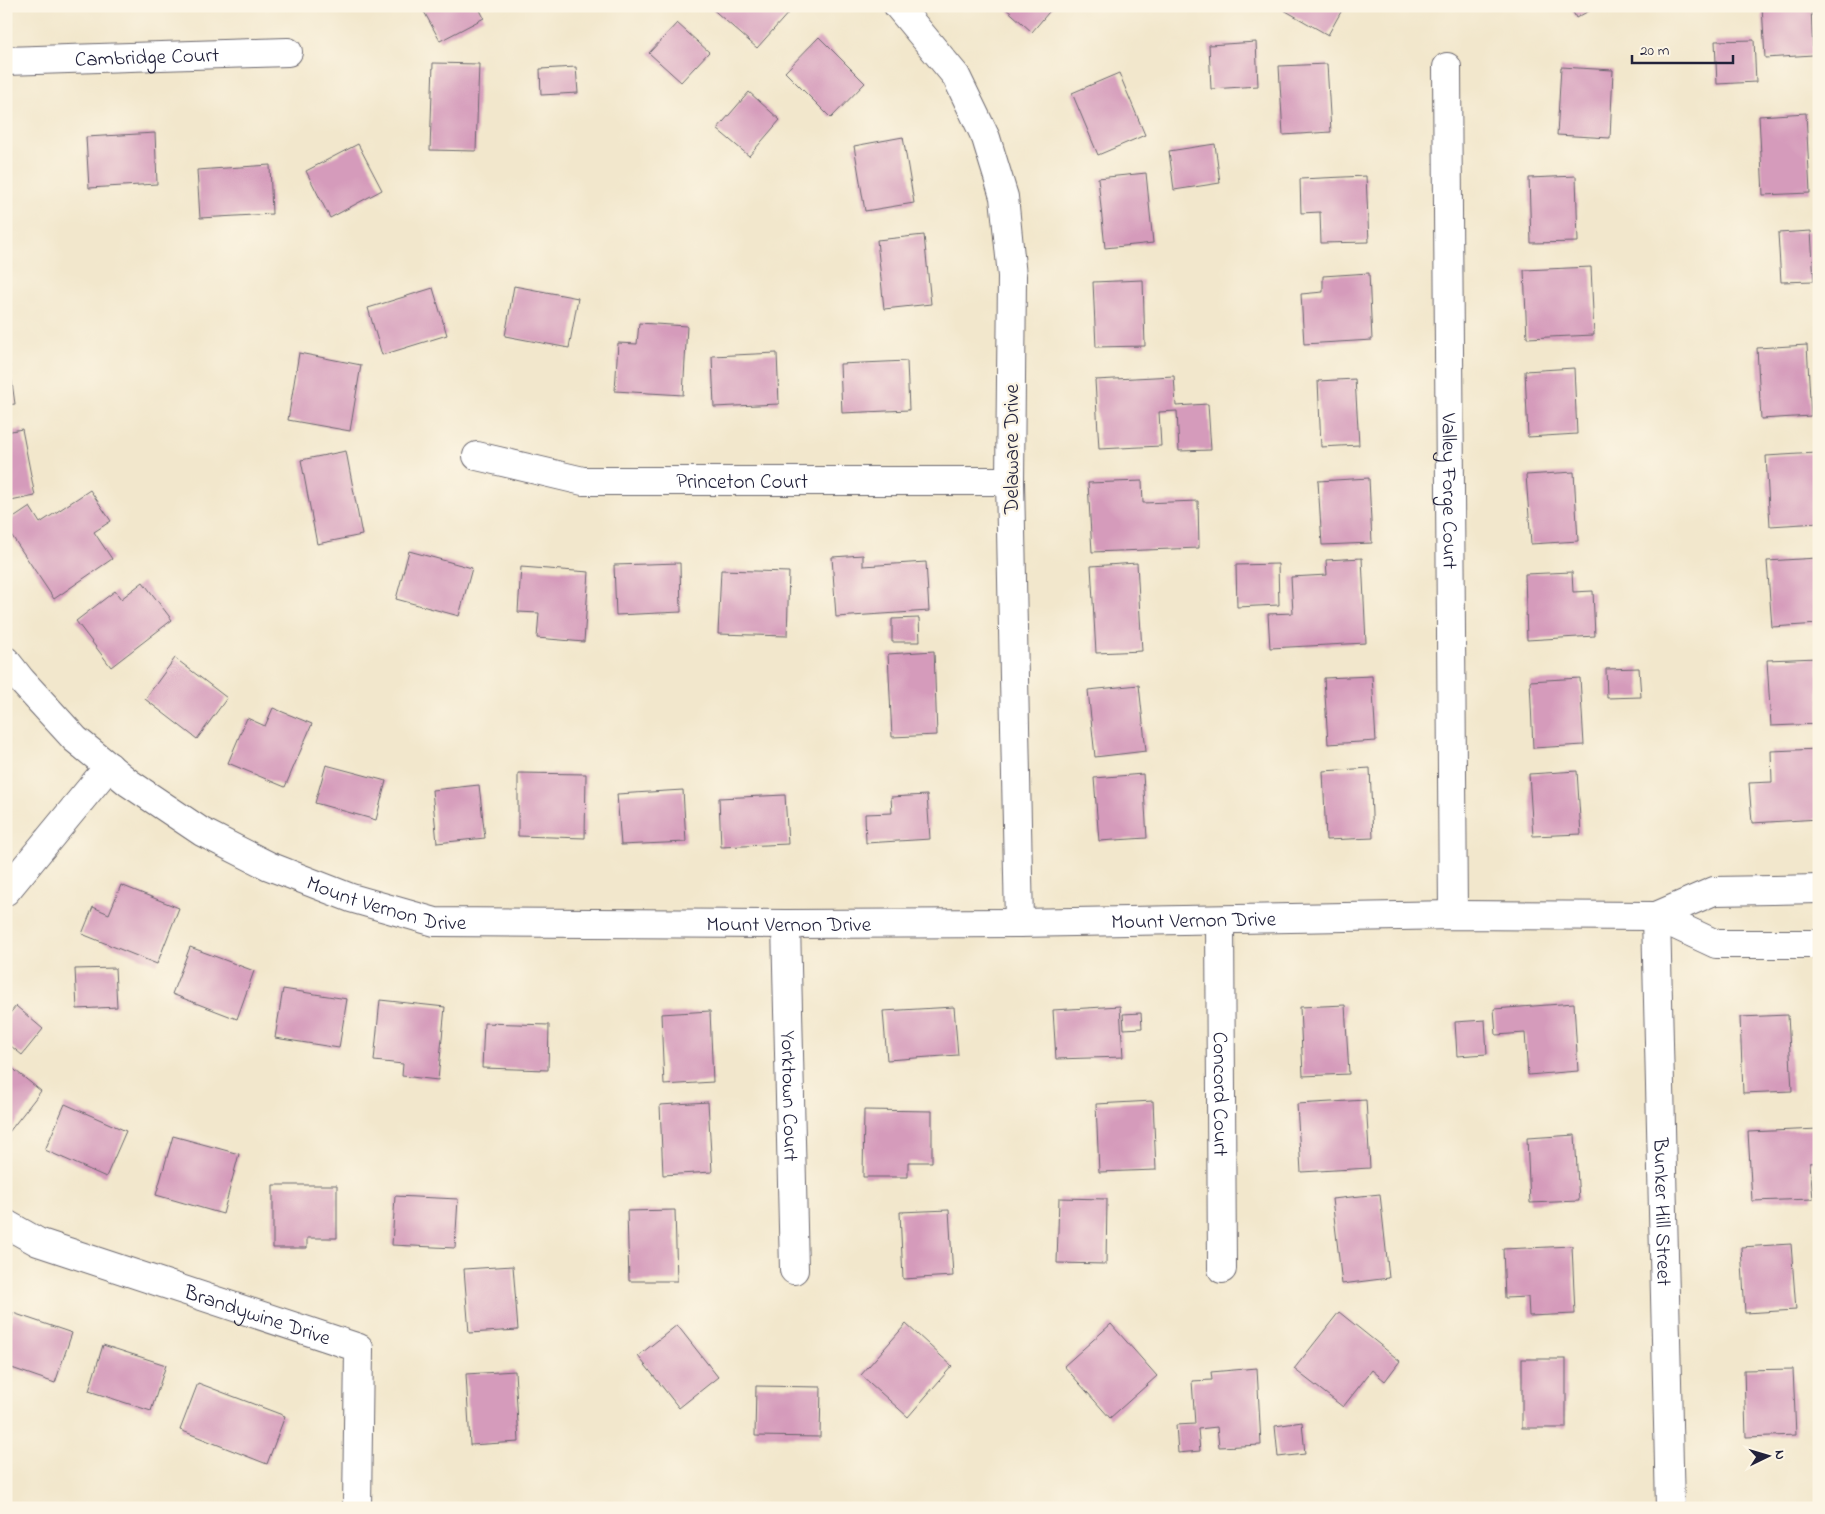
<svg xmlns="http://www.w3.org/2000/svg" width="1825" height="1514" font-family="'Indie Flower',sans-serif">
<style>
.building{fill:#d59bbb}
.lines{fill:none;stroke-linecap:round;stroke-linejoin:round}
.minor-casing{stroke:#6b676e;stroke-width:30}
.minor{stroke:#fff;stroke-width:28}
.labels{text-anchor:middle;stroke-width:5;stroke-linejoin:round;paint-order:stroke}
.street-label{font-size:21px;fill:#22223b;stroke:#fcf5e5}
</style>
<rect width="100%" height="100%" fill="#fcf5e5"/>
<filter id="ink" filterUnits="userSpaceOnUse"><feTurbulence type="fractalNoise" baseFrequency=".02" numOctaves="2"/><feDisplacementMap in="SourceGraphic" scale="10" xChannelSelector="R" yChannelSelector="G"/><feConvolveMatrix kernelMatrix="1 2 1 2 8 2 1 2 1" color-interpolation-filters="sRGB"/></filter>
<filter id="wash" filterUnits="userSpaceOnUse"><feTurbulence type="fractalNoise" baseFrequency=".0096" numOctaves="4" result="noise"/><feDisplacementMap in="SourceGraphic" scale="20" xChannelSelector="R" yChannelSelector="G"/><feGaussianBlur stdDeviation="1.12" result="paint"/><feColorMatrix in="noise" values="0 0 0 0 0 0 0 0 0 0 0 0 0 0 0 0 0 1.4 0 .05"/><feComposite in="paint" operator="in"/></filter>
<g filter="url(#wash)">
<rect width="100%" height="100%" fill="#f2e7cc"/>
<g id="blocks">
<!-- building -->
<g class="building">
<polygon points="421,6 478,6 484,18 440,41"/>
<polygon points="709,6 785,6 790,11 757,48"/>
<polygon points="1003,6 1054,6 1032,32"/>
<polygon points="1277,6 1335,6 1342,10 1328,35"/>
<polygon points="1570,6 1598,6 1576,18"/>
<polygon points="1762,6 1811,6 1813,55 1765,58"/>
<polygon points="677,23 709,52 681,82 649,53"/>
<polygon points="819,37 865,83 831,118 785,72"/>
<polygon points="1754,40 1756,82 1717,84 1715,41"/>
<polygon points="1256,42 1258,86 1211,89 1209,45"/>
<polygon points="433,63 479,64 476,151 430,150"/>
<polygon points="1327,64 1331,132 1283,135 1279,66"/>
<polygon points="576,67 578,93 541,95 540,69"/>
<polygon points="1561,67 1613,70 1610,138 1557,135"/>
<polygon points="1119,73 1145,135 1098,155 1072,93"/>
<polygon points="749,92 780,120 749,156 717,129"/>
<polygon points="1806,113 1810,193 1763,195 1759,116"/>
<polygon points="155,133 157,184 89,188 86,137"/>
<polygon points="903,137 914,203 865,211 854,146"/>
<polygon points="358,144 382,190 330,218 306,171"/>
<polygon points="1215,144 1220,183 1174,190 1169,151"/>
<polygon points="270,165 272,214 200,218 197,170"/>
<polygon points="1146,173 1153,243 1105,248 1098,178"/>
<polygon points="1366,176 1369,242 1321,243 1320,212 1301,213 1300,179"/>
<polygon points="1576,176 1578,242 1531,243 1529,178"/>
<polygon points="1811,231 1814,281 1781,282 1778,233"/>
<polygon points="924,235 931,304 884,309 877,240"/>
<polygon points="1591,267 1594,335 1527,338 1524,270"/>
<polygon points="1369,273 1372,340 1304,344 1301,294 1323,292 1323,276"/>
<polygon points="1143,280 1145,346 1096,347 1093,282"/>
<polygon points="514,286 578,298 569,348 505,336"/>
<polygon points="433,288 447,335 382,355 368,308"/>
<polygon points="639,323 687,326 683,395 615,391 618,343 637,344"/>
<polygon points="6,340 15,404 6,405"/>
<polygon points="1807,345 1811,416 1761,419 1757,348"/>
<polygon points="299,353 361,365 350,431 288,420"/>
<polygon points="777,353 779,404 714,407 712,356"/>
<polygon points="907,361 909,410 842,413 840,364"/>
<polygon points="1574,368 1577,434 1528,437 1525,371"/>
<polygon points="1174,376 1176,406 1208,404 1211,450 1179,451 1177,411 1159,412 1161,446 1099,449 1095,380"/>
<polygon points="1355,379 1359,445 1321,447 1318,381"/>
<polygon points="22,429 35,496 6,502 6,432"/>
<polygon points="346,451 362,535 317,544 301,460"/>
<polygon points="1816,453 1819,523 1770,526 1766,456"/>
<polygon points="1574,472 1578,541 1531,544 1526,475"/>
<polygon points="1369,478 1372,543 1322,545 1318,481"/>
<polygon points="1142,481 1143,503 1198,501 1199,548 1092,552 1088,483"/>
<polygon points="90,490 111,521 94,532 112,559 54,599 6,527 6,523 30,507 40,523"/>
<polygon points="409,551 472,568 459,616 396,599"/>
<polygon points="863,555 863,566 926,562 929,611 836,617 832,557"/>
<polygon points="1362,558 1366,643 1270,648 1268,614 1293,613 1291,577 1327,575 1326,560"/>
<polygon points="1817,558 1819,624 1772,627 1767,561"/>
<polygon points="680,563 681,612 616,615 614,565"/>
<polygon points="1137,563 1142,651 1096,653 1091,566"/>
<polygon points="1278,564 1279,605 1237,607 1236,565"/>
<polygon points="521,567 589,572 584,642 537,638 539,613 518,612"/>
<polygon points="721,570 789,572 787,636 718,634"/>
<polygon points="1572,572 1573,592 1593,591 1595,636 1527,640 1525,574"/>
<polygon points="143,582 172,620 111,667 76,621 115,591 121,599"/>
<polygon points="919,618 920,642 892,642 892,619"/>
<polygon points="934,651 937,735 892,737 888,654"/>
<polygon points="175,658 227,698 197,739 145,699"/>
<polygon points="1818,658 1819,724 1771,726 1767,660"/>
<polygon points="1639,668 1641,697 1607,698 1606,669"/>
<polygon points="1372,676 1376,741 1328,744 1324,678"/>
<polygon points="1580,678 1584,745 1533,748 1530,681"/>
<polygon points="1139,685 1146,751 1095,757 1088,690"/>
<polygon points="273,708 312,724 285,787 228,763 247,718 265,726"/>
<polygon points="1819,749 1819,819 1752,823 1749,783 1772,782 1771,751"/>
<polygon points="326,765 386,781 376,820 315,803"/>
<polygon points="1370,768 1373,838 1326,840 1323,771"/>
<polygon points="1577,771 1581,834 1533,836 1529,774"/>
<polygon points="518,773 586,774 585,838 518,836"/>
<polygon points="1143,774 1147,838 1099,841 1094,778"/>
<polygon points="479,785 485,838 437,843 432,790"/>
<polygon points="683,790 686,842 621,845 617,794"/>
<polygon points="785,795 788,844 721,847 719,798"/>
<polygon points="927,795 930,839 866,843 865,814 892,813 891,797"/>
<polygon points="121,885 179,908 157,964 82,934 93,907 109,914"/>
<polygon points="190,947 254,971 237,1019 172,994"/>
<polygon points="115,968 117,1007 77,1009 75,969"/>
<polygon points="283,989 347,999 339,1048 275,1038"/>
<polygon points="380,1000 445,1007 438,1080 402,1076 403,1064 374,1061"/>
<polygon points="1574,1003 1578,1071 1528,1075 1525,1033 1496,1035 1494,1009"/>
<polygon points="1345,1005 1349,1074 1303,1076 1300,1007"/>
<polygon points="16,1006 43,1029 22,1055 6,1042 6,1018"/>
<polygon points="1120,1006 1123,1057 1056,1059 1053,1010"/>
<polygon points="954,1007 958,1055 887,1060 883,1011"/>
<polygon points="710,1011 713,1082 664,1085 661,1014"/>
<polygon points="1141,1013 1142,1028 1124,1029 1123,1014"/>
<polygon points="1788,1015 1792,1091 1743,1093 1740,1017"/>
<polygon points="1485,1020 1487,1054 1457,1056 1455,1022"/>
<polygon points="484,1023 549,1025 548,1070 482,1068"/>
<polygon points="6,1063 41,1091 9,1132 6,1130"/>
<polygon points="1366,1100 1370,1168 1301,1172 1297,1104"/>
<polygon points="1153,1101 1156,1170 1099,1172 1096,1104"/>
<polygon points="708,1102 712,1172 663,1175 660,1105"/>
<polygon points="65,1104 126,1131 106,1177 45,1150"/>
<polygon points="864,1110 932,1111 932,1162 908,1162 908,1177 863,1177"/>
<polygon points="1819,1129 1819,1162 1810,1163 1813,1199 1752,1201 1748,1132"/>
<polygon points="1575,1135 1579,1201 1530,1203 1527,1138"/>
<polygon points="173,1136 239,1154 223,1214 156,1195"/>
<polygon points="273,1185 337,1185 337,1238 307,1238 307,1248 273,1248"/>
<polygon points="1380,1194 1389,1278 1342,1284 1332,1199"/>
<polygon points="395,1196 458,1199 455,1248 392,1245"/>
<polygon points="1059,1198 1107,1199 1106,1264 1057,1263"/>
<polygon points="675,1210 677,1281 629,1281 627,1211"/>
<polygon points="949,1210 953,1276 903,1279 900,1212"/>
<polygon points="1791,1244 1796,1310 1745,1313 1741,1247"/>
<polygon points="1572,1246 1575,1314 1529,1316 1528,1297 1505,1298 1503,1249"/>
<polygon points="513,1266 518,1330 469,1333 464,1269"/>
<polygon points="1339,1312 1400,1361 1385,1381 1372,1370 1343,1407 1294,1369"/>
<polygon points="13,1313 72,1333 55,1383 6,1366 6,1333"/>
<polygon points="906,1324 952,1366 908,1417 861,1375"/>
<polygon points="1111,1324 1157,1376 1110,1418 1064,1366"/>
<polygon points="677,1325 718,1377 679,1408 638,1356"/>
<polygon points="103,1345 166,1365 151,1411 89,1391"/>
<rect x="1522" y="1359" width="44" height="69"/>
<polygon points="1257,1368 1261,1445 1219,1447 1217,1427 1198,1429 1200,1451 1178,1453 1176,1425 1195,1424 1192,1381 1212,1380 1211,1372"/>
<polygon points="1793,1369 1796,1435 1746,1437 1744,1370"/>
<polygon points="515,1371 519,1442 470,1445 466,1374"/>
<polygon points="198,1383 285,1416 267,1464 180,1430"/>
<polygon points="756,1386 821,1387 820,1437 755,1436"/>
<polygon points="1302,1422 1305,1454 1278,1457 1275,1426"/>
</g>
</g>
</g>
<g filter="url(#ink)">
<use href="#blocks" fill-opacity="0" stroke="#6b676e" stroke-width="1"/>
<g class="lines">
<defs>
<g id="minor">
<polyline points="898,6 956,76 986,138 1004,197 1012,276 1010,481 1019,923"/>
<path id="s1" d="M6 61 288 52"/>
<path id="s2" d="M1447 67 1453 915"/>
<path id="s3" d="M477 456 583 481H1010"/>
<path id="s4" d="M6 661 21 680 75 739 129 783 202 832 269 866 351 898 435 922 786 924 1019 923 1453 915 1656 916 1714 891 1819 889"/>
<polyline points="6,891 109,766"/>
<path id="s5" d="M1656 916 1670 1508"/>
<polyline points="1656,916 1716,944 1819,944"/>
<path id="s6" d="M1220 920 1222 1269"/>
<path id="s7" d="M786 924 794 1270"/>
<path id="s8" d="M6 1224 38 1242 359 1348 357 1508"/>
</g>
</defs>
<!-- minor casing -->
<use href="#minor" class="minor-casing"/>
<!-- minor -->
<use href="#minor" class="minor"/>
</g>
</g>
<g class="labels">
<!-- street labels -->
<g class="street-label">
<text dy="7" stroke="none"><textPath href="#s1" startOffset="141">Cambridge Court</textPath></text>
<text transform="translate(1011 449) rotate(-90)" y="7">Delaware Drive</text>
<text dy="7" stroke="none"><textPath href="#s3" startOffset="268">Princeton Court</textPath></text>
<text dy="7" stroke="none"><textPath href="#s2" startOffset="424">Valley Forge Court</textPath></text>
<text dy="7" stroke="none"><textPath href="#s4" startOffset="461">Mount Vernon Drive</textPath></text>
<text dy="7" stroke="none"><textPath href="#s4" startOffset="1271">Mount Vernon Drive</textPath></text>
<text dy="7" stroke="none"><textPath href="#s4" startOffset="866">Mount Vernon Drive</textPath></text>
<text dy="7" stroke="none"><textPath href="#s6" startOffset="174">Concord Court</textPath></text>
<text dy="7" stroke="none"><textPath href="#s7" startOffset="172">Yorktown Court</textPath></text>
<text dy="7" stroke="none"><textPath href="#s5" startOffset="296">Bunker Hill Street</textPath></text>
<text dy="7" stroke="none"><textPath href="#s8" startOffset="268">Brandywine Drive</textPath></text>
</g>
</g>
<!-- margin -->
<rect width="1825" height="1514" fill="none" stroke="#fcf5e5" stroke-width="25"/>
<!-- north arrow -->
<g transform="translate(1768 1456) rotate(85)" stroke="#fcf5e5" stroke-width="4" paint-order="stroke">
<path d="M0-4L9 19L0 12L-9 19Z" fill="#22223b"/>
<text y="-8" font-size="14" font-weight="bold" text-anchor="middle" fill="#22223b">N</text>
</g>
<!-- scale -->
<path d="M1632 55v8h101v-8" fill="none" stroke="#22223b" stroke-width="2.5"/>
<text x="1640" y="55" font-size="15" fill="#22223b" stroke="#fcf5e5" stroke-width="4" paint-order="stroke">20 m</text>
</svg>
